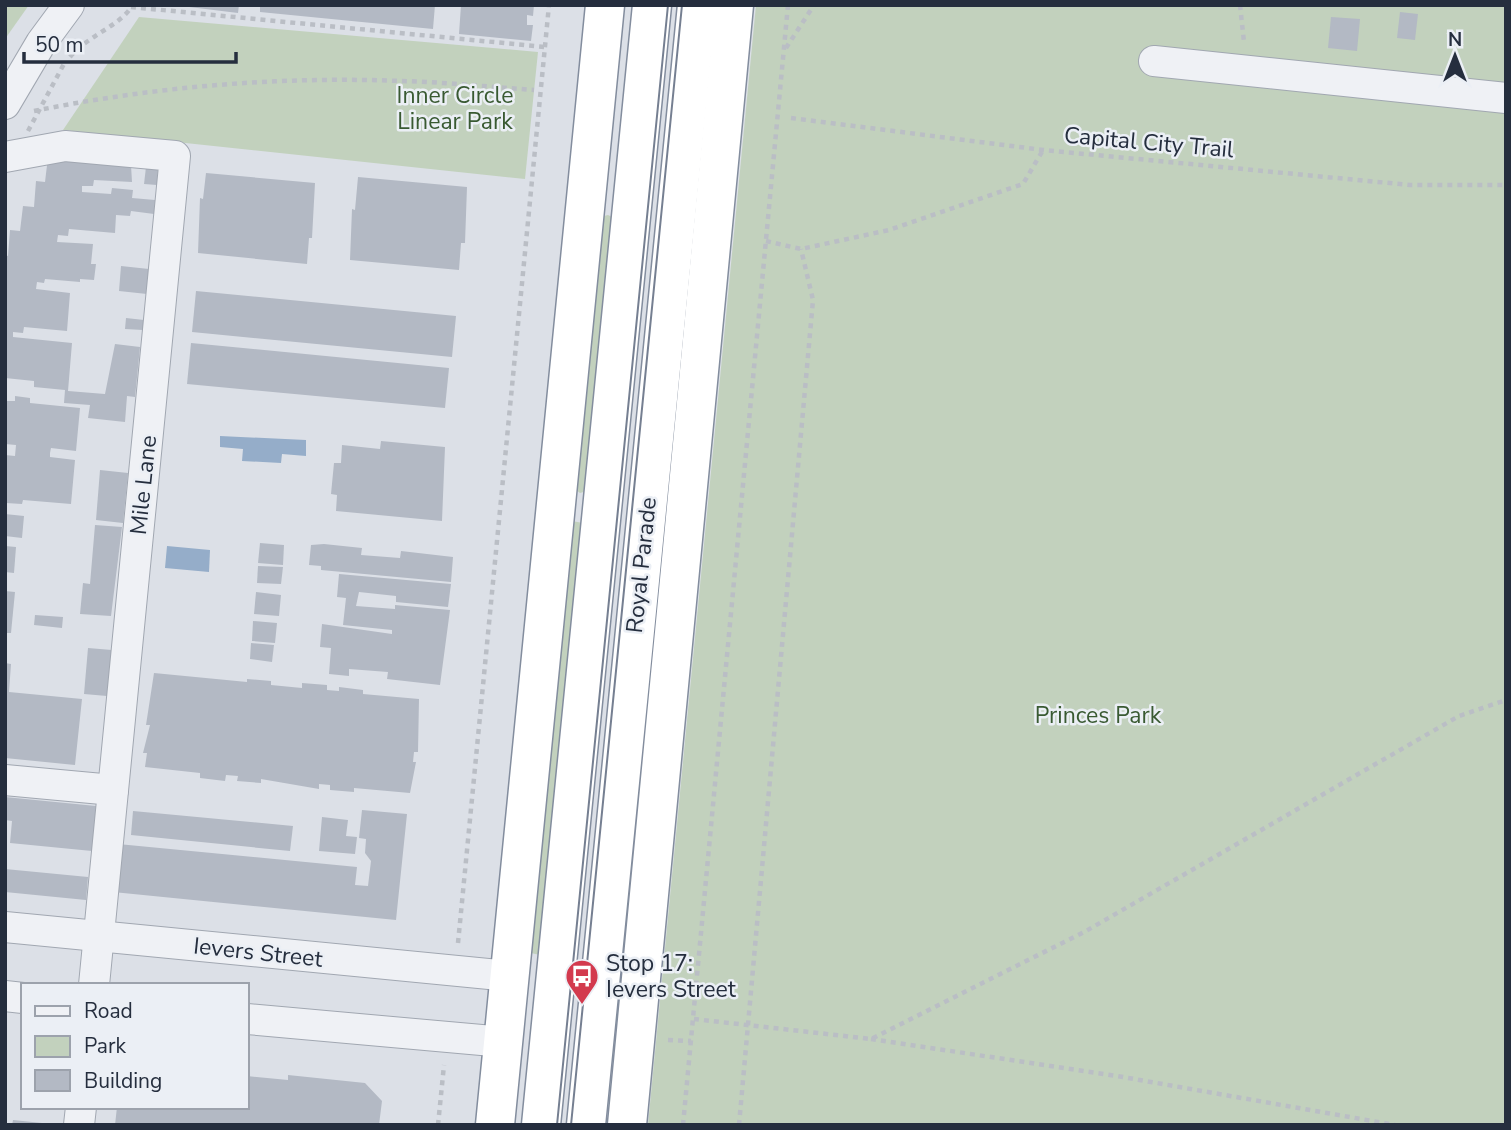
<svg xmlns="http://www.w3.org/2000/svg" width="1511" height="1130" font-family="'Nunito Sans',sans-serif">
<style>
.green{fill:#c2d1bd}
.water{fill:#95adc9}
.building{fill:#b3b9c4}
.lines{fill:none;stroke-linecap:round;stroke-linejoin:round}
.minor-casing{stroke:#a1a7b1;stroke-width:32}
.highway-casing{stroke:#838d9e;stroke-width:41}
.path{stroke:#babec5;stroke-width:4.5;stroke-dasharray:5 5;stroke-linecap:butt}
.minor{stroke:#eff1f5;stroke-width:30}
.highway{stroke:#fff;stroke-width:38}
.tram{stroke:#757f91;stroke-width:2}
.path-bridge{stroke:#babec5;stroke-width:4.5;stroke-dasharray:5 5;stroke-linecap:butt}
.labels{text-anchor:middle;stroke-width:5;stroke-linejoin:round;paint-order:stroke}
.park-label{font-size:23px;fill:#395a32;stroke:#ebeff5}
.street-label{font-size:23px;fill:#252e3e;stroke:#ebeff5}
.poi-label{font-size:23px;fill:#252e3e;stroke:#ebeff5;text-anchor:start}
</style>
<rect width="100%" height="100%" fill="#dce0e7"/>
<!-- green -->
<g class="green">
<polygon points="5,5 29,5 5,39"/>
<polygon points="756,5 1506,5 1506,1125 648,1125"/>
<polygon points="139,17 538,52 525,179 63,130"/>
<polygon points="608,215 612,217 587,491 580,493 576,490 600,217"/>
<polygon points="572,521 583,523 540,955 531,953"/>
</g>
<!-- water -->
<g class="water">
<polygon points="220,436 306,440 306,456 282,454 281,463 242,461 243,449 220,447"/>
<polygon points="167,546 210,550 209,572 165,568"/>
</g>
<!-- building -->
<g class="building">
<polygon points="173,5 239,5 238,13"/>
<polygon points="260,5 435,5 433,29 260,12"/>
<polygon points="461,5 534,5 533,16 527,15 527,25 533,25 531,41 459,34"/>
<polygon points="1400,12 1418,14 1415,40 1397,38"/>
<polygon points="1331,17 1360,19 1357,51 1328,48"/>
<polygon points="48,157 131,165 132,182 94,180 93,186 82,186 82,192 111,194 112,188 133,190 132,198 155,200 154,214 131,211 130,216 116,215 115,233 69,229 68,236 58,235 57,242 93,244 91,264 96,264 94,280 80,279 80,282 45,279 44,283 37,282 36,289 70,293 67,331 24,327 23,333 13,332 13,337 72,343 68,391 105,394 115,344 140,347 135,397 127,396 125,422 88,418 90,405 64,403 65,390 34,387 34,381 5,378 5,255 8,256 10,230 20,231 23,206 34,207 36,181 45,182"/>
<polygon points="146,167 158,168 157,185 144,184"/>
<polygon points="206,173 315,183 312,238 309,238 307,264 198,253 200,198 203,199"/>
<polygon points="358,177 467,187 465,243 461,243 459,270 350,260 352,209 355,210"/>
<polygon points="121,266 149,269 147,294 119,291"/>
<polygon points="196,291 456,316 452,357 192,332"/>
<polygon points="126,318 144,320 143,330 125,329"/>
<polygon points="191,343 449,368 445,408 187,384"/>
<polygon points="15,396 30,398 30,403 80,408 76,451 51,448 50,453 50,457 75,460 71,504 23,500 22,504 6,503 5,455 15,456 16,445 5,444 5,401 15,401"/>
<polygon points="381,441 445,447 442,521 336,511 337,495 331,494 334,463 341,463 342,445 380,449"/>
<polygon points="100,470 128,473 123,523 96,520"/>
<polygon points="5,514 24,516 22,538 5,536"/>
<polygon points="95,525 122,527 111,616 80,614 83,583 90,584"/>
<polygon points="260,543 284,545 283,565 258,563"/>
<polygon points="324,544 362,548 361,555 400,558 401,551 453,557 451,582 321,570 321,566 309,565 311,545"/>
<polygon points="5,546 16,547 14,573 5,572"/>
<polygon points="258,566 283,567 281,584 257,583"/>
<polygon points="339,574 451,584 448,607 396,602 396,596 359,592 356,606 395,609 395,605 450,610 440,685 387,679 388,672 349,669 349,676 329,674 331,648 320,647 322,624 392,634 392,630 343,625 346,598 337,597"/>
<polygon points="5,591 15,592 11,633 5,633"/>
<polygon points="256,592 281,595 279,616 254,614"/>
<polygon points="35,615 63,617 62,628 34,625"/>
<polygon points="253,621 277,623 275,643 252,641"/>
<polygon points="251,643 274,645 272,662 250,659"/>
<polygon points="88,648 112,650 107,696 84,694"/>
<polygon points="5,663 11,664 9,692 82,699 75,765 5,758"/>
<polygon points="154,673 247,682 247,679 271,681 271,685 302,688 302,683 327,685 327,690 339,691 339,687 363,690 363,694 419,699 418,752 414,752 413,762 416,762 410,793 354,788 354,792 330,790 330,785 319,784 319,789 261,779 261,783 237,781 238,776 226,775 225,781 200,778 200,773 145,767 147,753 143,753 150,725 146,725"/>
<polygon points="5,797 96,806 92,851 10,843 12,821 5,820"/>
<polygon points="362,810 407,814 396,920 113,892 118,844 357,867 355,885 368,886 371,861 365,853 366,839 359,838"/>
<polygon points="133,811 293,826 290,851 131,835"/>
<polygon points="322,817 348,820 346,836 357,837 355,854 319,851"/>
<polygon points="5,869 88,877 86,900 5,892"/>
<polygon points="288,1075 365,1083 382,1101 379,1125 115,1125 117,1107 247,1107 247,1076 288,1080"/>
<polygon points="13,1120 42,1123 42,1125 12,1125"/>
</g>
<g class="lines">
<defs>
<g id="minor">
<polyline points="1154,61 1506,98"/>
<polyline points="5,104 41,43 69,5"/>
<polyline points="5,157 65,146 175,156 94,985"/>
<polyline points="5,780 113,790"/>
<polyline points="5,927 510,976"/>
<polyline points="5,996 23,998"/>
<polyline points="247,1019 504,1042"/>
<polyline points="79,1125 81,1107"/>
</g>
<g id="highway">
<polyline points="495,1125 605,5"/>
<polyline points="541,1125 652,5"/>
<polyline points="586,1125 697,5"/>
<polyline points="627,1125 734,5"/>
</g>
</defs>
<!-- minor casing -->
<use href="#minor" class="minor-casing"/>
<!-- highway casing -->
<use href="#highway" class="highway-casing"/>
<!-- path -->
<g class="path">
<polyline points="1240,5 1244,42"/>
<polyline points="131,7 545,47"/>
<polyline points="786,48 814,5"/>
<path d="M70 57C87 36 120 26 132 6"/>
<path d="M34 111C153 87 278 76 401 81 445 82 490 87 534 90"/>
<polyline points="791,118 1043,150 1410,185 1506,185"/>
<polyline points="766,241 801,249 889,230 1023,184 1043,150"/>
<polyline points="458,943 549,5"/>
<polyline points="694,1019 871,1039 1086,931 1459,716 1506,700"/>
<polyline points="871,1039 1117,1076 1395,1125"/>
<polyline points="668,1040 691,1041"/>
<polyline points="438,1125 444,1065"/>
<polyline points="683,1125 788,5"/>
<polyline points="739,1125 813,300 801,249"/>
</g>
<!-- minor -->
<use href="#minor" class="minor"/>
<!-- highway -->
<use href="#highway" class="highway"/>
<!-- tram -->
<g class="tram">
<polyline points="557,1125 668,5"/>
<polyline points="571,1125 682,5"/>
</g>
<!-- path-bridge -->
<polyline class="path-bridge" points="28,131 65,62"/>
</g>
<!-- icons -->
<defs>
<symbol id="bus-pin" viewBox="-11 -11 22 30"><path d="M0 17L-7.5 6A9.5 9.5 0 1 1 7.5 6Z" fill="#d33a4e" stroke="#ebeff5"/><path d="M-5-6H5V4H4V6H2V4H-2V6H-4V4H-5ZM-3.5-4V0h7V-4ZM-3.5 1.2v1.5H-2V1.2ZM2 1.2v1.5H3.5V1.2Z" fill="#fff"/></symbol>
</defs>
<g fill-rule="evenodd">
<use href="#bus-pin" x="563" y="957" width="38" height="52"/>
</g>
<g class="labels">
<!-- park labels -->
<g class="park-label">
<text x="455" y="103">Inner Circle<tspan x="455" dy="26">Linear Park</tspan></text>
<text x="1098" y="723">Princes Park</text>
</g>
<!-- street labels -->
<g class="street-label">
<text transform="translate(1149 142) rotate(5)" y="8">Capital City Trail</text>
<text transform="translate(143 485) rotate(-84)" y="8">Mile Lane</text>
<text transform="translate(641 565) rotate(-84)" y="8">Royal Parade</text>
<text transform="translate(258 952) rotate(6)" y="8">Ievers Street</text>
</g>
<!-- poi labels -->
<g class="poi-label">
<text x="606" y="971">Stop 17:<tspan x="606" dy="26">Ievers Street</tspan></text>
</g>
</g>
<!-- border -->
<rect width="1511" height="1130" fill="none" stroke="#252e3e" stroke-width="14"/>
<!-- legend -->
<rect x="21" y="983" width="228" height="126" fill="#ebeff5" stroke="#9ca2ac" stroke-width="2"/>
<rect x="35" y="1006" width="35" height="10" fill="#eff1f5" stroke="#9ca2ac" stroke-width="2"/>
<text x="84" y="1018" font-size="21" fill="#252e3e">Road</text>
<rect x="35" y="1036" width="35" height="21" fill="#c2d1bd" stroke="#9ca2ac" stroke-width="2"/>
<text x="84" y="1053" font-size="21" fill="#252e3e">Park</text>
<rect x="35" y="1070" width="35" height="21" fill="#b3b9c4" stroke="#9ca2ac" stroke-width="2"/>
<text x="84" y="1088" font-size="21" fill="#252e3e">Building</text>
<!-- north arrow -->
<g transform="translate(1455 56)" stroke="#ebeff5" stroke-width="5" paint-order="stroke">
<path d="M0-5L12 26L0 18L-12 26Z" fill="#252e3e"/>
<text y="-10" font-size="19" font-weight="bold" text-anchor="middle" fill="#252e3e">N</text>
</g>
<!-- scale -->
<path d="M24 52v10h212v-10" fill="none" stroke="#252e3e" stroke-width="3.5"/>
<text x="35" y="52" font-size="21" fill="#252e3e" stroke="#ebeff5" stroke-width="5" paint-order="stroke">50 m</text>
</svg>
